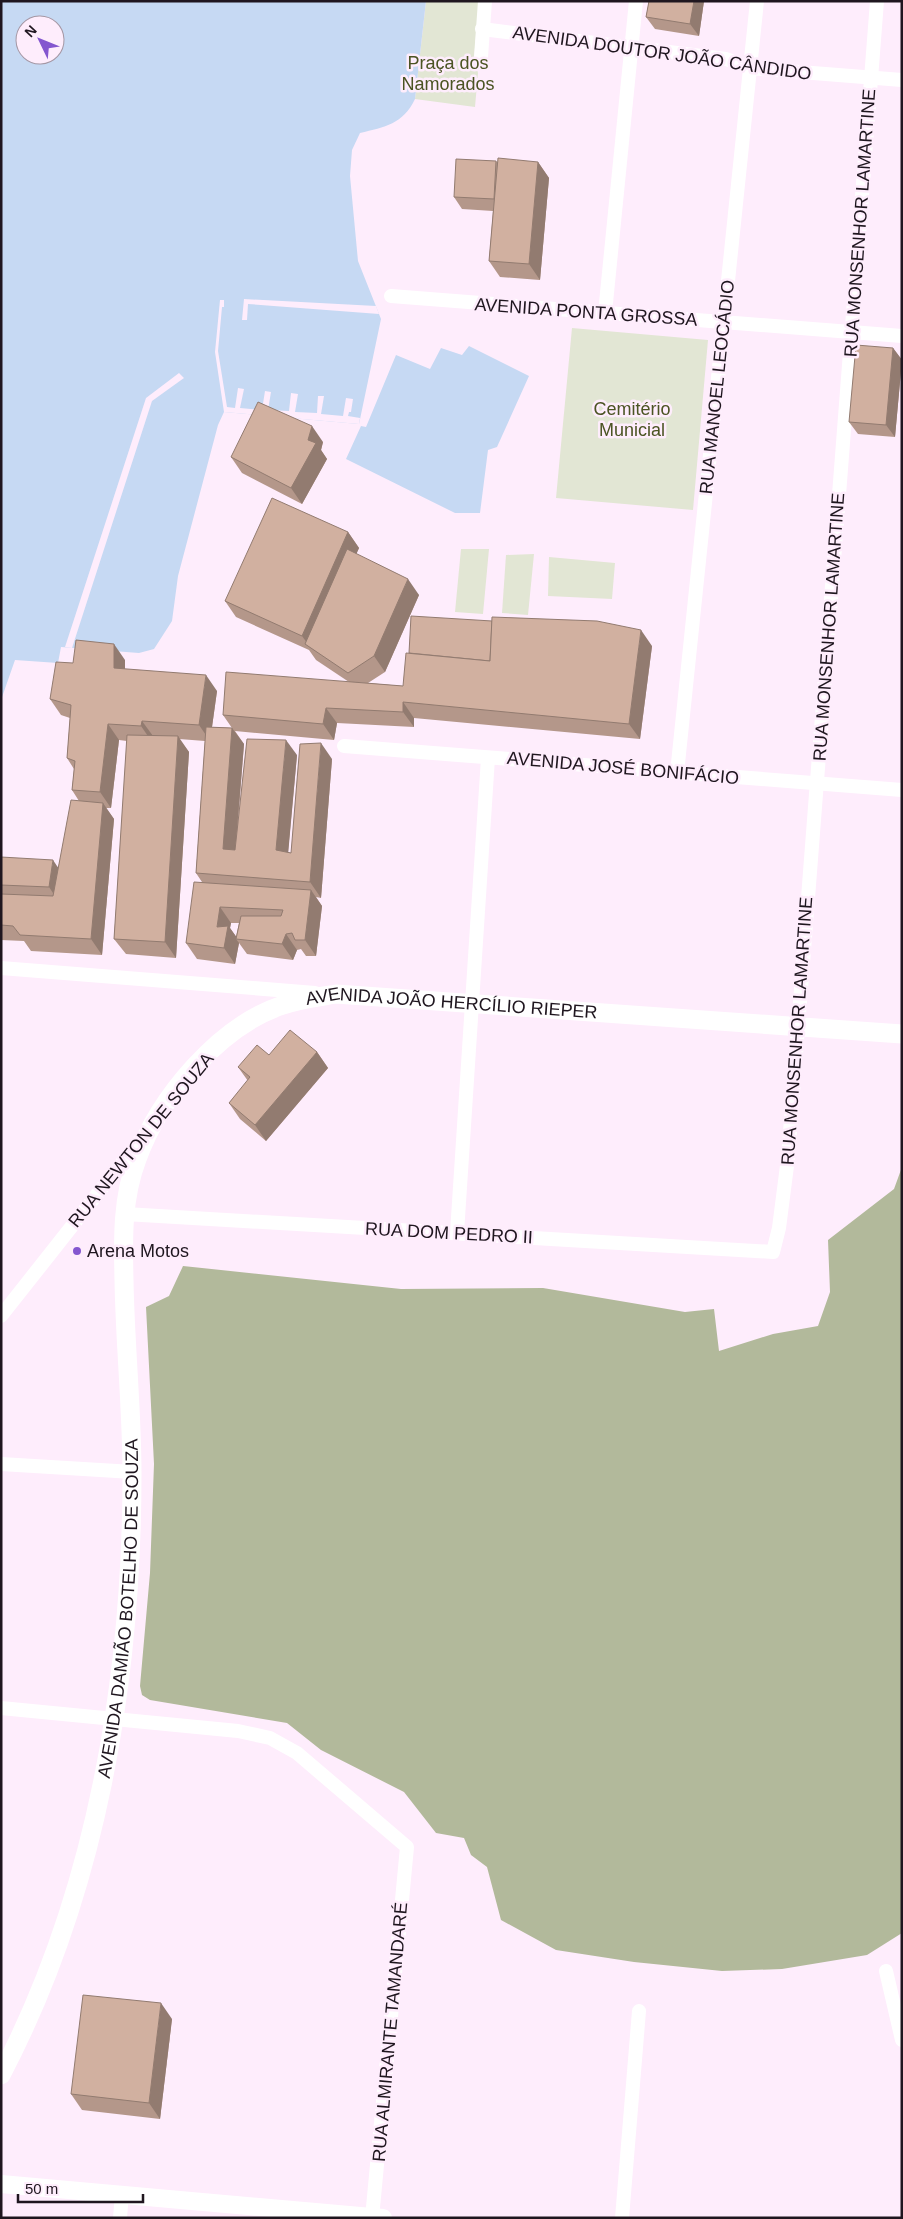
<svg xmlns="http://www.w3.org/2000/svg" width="903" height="2219" font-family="Arial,sans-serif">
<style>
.green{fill:#e2e6d4}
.forest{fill:#b2b99b}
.water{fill:#c6d9f3;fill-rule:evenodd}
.pier{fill:#feedfc}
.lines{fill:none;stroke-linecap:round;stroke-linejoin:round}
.minor{stroke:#fff;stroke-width:14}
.tertiary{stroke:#fff;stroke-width:18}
.secondary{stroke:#fff;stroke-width:19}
.wall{fill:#b4978a;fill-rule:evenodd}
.shaded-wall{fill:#927b70}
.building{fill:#d1b0a0;stroke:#927b70}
.poi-dot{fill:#8456cf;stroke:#feedfc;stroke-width:2}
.labels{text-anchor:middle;stroke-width:5;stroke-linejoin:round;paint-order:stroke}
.street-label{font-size:18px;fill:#1f161f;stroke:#feedfc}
.park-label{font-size:18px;fill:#4b5423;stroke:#feedfc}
.poi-label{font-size:18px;fill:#1f161f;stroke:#feedfc;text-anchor:start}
</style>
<rect width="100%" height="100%" fill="#feedfc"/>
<!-- green -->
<g class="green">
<polygon points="426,1 479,1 474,59 478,73 475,107 415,99"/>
<polygon points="572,328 708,340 693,510 556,498"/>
<polygon points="461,549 489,549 483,614 455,612"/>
<polygon points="534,554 528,615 502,613 506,555"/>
<polygon points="549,557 615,563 612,599 548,596"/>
</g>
<!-- forest -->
<polygon class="forest" points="902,1167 902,1933 867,1955 782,1969 722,1971 634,1962 556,1950 501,1920 487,1867 471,1855 464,1838 436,1833 404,1792 321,1750 287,1723 150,1700 142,1695 140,1686 150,1573 154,1464 146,1307 169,1296 183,1266 401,1289 543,1288 685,1312 714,1309 719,1351 773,1334 818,1326 830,1292 828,1240 894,1189"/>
<!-- water -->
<g class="water">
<path d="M1 1H426L415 99C403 124 385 127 360 133L352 150 350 176 358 261 381 319 359 424 224 412 218 425 178 576 172 621 154 649 139 653 61 647 58 663 15 660 1 700ZM25 25H55V55H25Z"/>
<polygon points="469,346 529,376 497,447 488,450 480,513 455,513 346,459 361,426 366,427 396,355 430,369 441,348 462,355"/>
</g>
<!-- pier -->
<g class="pier">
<polygon points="244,299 376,306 379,314 248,304 247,320 242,320"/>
<polygon points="220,300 224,300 224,307 222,307 218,351 227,407 235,408 238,388 244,389 240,408 262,410 265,391 271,392 268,410 289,411 291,393 298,394 295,412 317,413 318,396 324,396 321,414 343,416 346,398 353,399 351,412 349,412 348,416 360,418 359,424 224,412 215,352"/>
<polygon points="179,373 184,378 152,401 72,648 65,647 146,398"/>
</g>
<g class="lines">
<!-- minor -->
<g class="minor">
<polyline points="482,29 726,59 750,68 902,80"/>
<polyline points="481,57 485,1"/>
<polyline points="391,296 902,336"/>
<polyline points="605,313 636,1"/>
<polyline points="344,746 902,790"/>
<polyline points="677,773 757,1"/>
<polyline points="1,968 315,993"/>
<polyline points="125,1214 773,1252 779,1228 788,1158 877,1"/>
<polyline points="457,1233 488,758"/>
<polyline points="1,1316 140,1140"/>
<polyline points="1,1464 133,1472"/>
<polyline points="1,1708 238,1731 270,1738 297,1753 407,1847 372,2218"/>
<polyline points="886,1971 902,2040"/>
<polyline points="120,2218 122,2194"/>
<polyline points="622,2218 639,2011"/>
</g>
<!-- tertiary -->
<polyline class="tertiary" points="1,2184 383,2218"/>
<!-- secondary -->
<path class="secondary" id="s1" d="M1 2075C97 1892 132 1679 132 1474 132 1409 125 1344 124 1280 123 1239 122 1198 137 1159 159 1098 219 1026 283 1005 300 999 319 997 336 994L902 1034"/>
</g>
<!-- wall -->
<g class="wall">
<polygon points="649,1 704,1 699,36 655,29 646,17"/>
<polygon points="496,161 497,162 538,162 549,178 540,280 500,277 489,261 493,211 462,209 454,197"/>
<polygon points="893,348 902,360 895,437 858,434 849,422"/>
<polygon points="323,442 321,450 327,459 302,504 242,473 231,457"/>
<path d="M348 532 359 548 356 554 419 595 385 672 368 683 403 686 652 646 640 739 414 718V727L337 723 334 740 235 731 244 744 238 823 297 755 288 852 291 853 332 759 321 898 316 897 322 906 316 956H306L301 949 297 950 293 960 247 954 239 943 235 964 197 959 186 943 202 882 196 873 205 741 179 739 189 752 176 958 126 954 114 939 127 741 119 740 111 808H106L114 819 102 955 31 951 24 941 1 940V857L58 867 79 801 72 790 74 769 67 758 70 718 61 715 50 699 73 663 125 660V669L217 691 212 727 232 728 223 715 349 682 316 660 309 650 236 617 225 601ZM231 923H239L236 937 230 928Z"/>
<polygon points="317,1052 328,1068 266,1141 240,1119 229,1103 248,1081 238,1067 269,1055"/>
<polygon points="172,2019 160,2119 82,2110 71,2094"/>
</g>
<!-- shaded-wall -->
<g class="shaded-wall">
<polygon points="694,1 704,1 699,36 690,24"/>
<polygon points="538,162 549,178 540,280 529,264"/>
<polygon points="893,348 902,360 895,437 886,425"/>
<polygon points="312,426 323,442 321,450 327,459 302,504 291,488"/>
<polygon points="348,532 359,548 314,650 310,647 302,636"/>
<polygon points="408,579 419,595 385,672 374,656"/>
<polygon points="641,630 652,646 640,739 629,724"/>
<polygon points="114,644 125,660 125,684 114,668"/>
<polygon points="206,675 217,691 210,741 199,725"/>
<polygon points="403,702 414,718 414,727 403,712"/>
<polygon points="326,708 337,723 334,740 323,724"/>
<polygon points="142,721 153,736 152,742 141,726"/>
<polygon points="108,724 119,740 111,808 100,792"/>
<polygon points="232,728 244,744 234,865 223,849"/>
<polygon points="178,736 189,752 176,958 165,942"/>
<polygon points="286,740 297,755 287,866 276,850"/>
<polygon points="321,743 332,759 321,898 310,882"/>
<polygon points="103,803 114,819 102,955 91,939"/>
<polygon points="53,860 61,872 57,899 49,887"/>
<polygon points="311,890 322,906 316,956 305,940"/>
<polygon points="220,907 231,923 230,928 238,939 236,939 239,943 235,964 224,948 217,927"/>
<polygon points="286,934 297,950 293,960 282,944"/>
<polygon points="317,1052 328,1068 266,1141 255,1125"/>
<polygon points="161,2003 172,2019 160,2119 149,2103"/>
</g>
<!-- building -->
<g class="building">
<polygon points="649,1 694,1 690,24 646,17"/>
<polygon points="498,158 538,162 529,264 489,261"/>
<polygon points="456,159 496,161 494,199 454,197"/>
<polygon points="856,345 893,348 886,425 849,422"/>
<polygon points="258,402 312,426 308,440 316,443 291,488 231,457"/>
<polygon points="272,498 348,532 302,636 225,601"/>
<polygon points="347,549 408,579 374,656 348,673 305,644"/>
<polygon points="411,616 492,621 490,661 409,653"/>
<polygon points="492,617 597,621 641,630 629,724 403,702 403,712 326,708 323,724 223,715 226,672 403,686 406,653 490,661"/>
<polygon points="76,640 114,644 114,668 206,675 199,725 142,721 141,726 108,724 100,792 72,790 75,761 67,758 71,705 50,699 56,662 73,663"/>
<polygon points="206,727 232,728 223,849 235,850 247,739 286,740 276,850 291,853 300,744 321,743 310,882 196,873"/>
<polygon points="127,735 178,736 165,942 114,939"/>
<polygon points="71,800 103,803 91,939 20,935 13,926 1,925 1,894 53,896"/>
<polygon points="1,857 53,860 49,887 1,885"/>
<polygon points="194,882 311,890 305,940 295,940 292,933 286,934 282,944 236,939 241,916 281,916 283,910 220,907 217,927 228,926 224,948 186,943"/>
<polygon points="290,1030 317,1052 255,1125 229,1103 250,1077 238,1067 257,1045 269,1055"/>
<polygon points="83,1995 161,2003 149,2103 71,2094"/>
</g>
<!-- markers -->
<circle class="poi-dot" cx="77" cy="1251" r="5"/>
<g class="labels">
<!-- street labels -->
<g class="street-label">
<text transform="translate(662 53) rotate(8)" y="6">AVENIDA DOUTOR JOÃO CÂNDIDO</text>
<text transform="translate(860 223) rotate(-86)" y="6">RUA MONSENHOR LAMARTINE</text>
<text transform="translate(586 312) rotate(4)" y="6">AVENIDA PONTA GROSSA</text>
<text transform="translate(717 387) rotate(-84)" y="6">RUA MANOEL LEOCÁDIO</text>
<text transform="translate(829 627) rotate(-86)" y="6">RUA MONSENHOR LAMARTINE</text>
<text transform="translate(623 768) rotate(5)" y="6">AVENIDA JOSÉ BONIFÁCIO</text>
<text dy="6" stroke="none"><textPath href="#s1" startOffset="1326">AVENIDA JOÃO HERCÍLIO RIEPER</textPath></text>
<text transform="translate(797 1031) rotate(-86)" y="6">RUA MONSENHOR LAMARTINE</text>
<text transform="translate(141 1140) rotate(-51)" y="6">RUA NEWTON DE SOUZA</text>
<text transform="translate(449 1233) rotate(3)" y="6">RUA DOM PEDRO II</text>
<text dy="6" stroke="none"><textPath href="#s1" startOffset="486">AVENIDA DAMIÃO BOTELHO DE SOUZA</textPath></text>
<text transform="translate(390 2032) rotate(-85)" y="6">RUA ALMIRANTE TAMANDARÉ</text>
</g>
<!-- park labels -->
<g class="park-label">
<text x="448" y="69">Praça dos<tspan x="448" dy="21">Namorados</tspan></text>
<text x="632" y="415">Cemitério<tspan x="632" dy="21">Municial</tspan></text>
</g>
<!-- poi labels -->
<g class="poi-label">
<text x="87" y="1257">Arena Motos</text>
</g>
</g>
<!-- border -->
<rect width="903" height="2219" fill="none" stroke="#1f161f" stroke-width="5"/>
<!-- north arrow -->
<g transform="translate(40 40) rotate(313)"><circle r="24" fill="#feedfc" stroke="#a597a4"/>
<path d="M0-4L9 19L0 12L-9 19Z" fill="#8456cf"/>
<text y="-8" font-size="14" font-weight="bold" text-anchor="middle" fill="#1f161f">N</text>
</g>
<!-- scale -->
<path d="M18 2194v8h125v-8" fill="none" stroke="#1f161f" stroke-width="2.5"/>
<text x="25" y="2194" font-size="15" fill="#1f161f" stroke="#feedfc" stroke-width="4" paint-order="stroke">50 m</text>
</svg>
